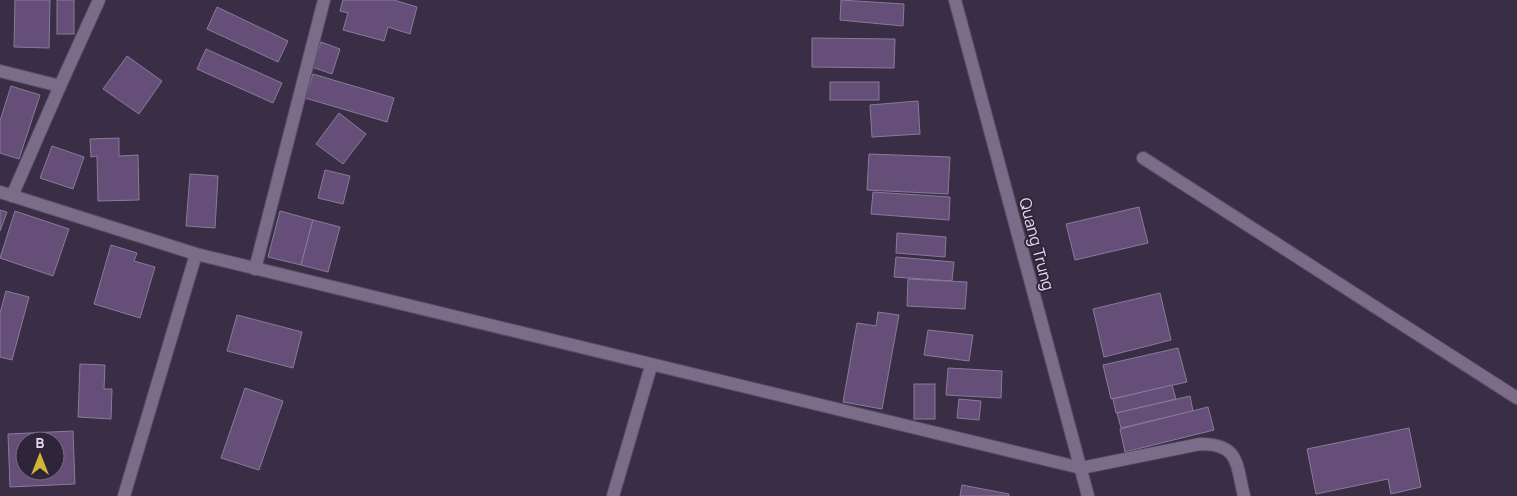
<svg xmlns="http://www.w3.org/2000/svg" width="1517" height="496" font-family="Manrope,sans-serif">
<style>
.building{fill:#654f79;stroke:#897b97;fill-rule:evenodd}
.lines{fill:none;stroke-linecap:round;stroke-linejoin:round}
.minor-casing{stroke:#574d62;stroke-width:14}
.secondary-casing{stroke:#574d62;stroke-width:14}
.minor{stroke:#7b6d89;stroke-width:12}
.secondary{stroke:#7b6d89;stroke-width:12}
.labels{text-anchor:middle;stroke-width:4;stroke-linejoin:round;paint-order:stroke}
.street-label{font-size:16px;fill:#e3dcec;stroke:#30243b}
</style>
<rect width="100%" height="100%" fill="#3a2e46"/>
<!-- building -->
<g class="building">
<polygon points="15,0 50,0 49,48 14,47"/>
<rect x="57" y="0" width="17" height="34"/>
<polygon points="343,0 394,0 417,7 410,34 388,27 384,41 343,30 348,13 340,11"/>
<polygon points="841,0 904,4 903,26 840,20"/>
<polygon points="217,7 288,41 278,62 207,29"/>
<polygon points="812,38 895,39 894,68 812,67"/>
<polygon points="321,42 340,49 332,74 312,67"/>
<polygon points="206,49 282,83 273,103 197,69"/>
<polygon points="127,56 162,81 139,114 103,89"/>
<polygon points="313,74 394,98 387,122 305,98"/>
<rect x="830" y="82" width="49" height="18"/>
<polygon points="11,86 40,95 19,159 0,153 0,121"/>
<polygon points="918,101 920,134 872,137 870,105"/>
<polygon points="339,113 366,134 343,164 316,144"/>
<polygon points="119,138 119,156 138,155 139,200 98,201 97,156 91,157 90,139"/>
<polygon points="52,146 84,157 73,189 40,178"/>
<polygon points="869,154 950,157 948,194 867,190"/>
<polygon points="325,170 350,176 343,204 318,198"/>
<polygon points="190,174 218,176 215,228 186,226"/>
<polygon points="873,192 950,197 949,220 871,214"/>
<polygon points="1139,207 1148,243 1075,260 1066,224"/>
<polygon points="0,210 7,212 0,231"/>
<polygon points="15,211 69,229 53,276 0,258"/>
<polygon points="280,211 313,220 301,265 268,257"/>
<polygon points="313,220 340,227 328,272 301,265"/>
<polygon points="897,233 946,237 945,257 896,253"/>
<polygon points="111,245 137,253 134,261 155,267 140,318 94,304"/>
<polygon points="896,257 954,262 952,281 894,277"/>
<polygon points="908,279 967,282 965,309 907,306"/>
<polygon points="6,291 29,297 12,360 0,357 0,313"/>
<polygon points="1160,293 1171,340 1104,357 1093,309"/>
<polygon points="878,312 899,315 882,409 843,402 857,323 876,326"/>
<polygon points="237,315 302,332 293,368 227,351"/>
<polygon points="928,330 973,335 969,361 924,355"/>
<polygon points="1178,348 1187,382 1111,399 1103,365"/>
<polygon points="80,364 105,365 104,389 112,389 111,419 78,417"/>
<polygon points="948,368 1002,371 1001,398 946,395"/>
<rect x="914" y="384" width="21" height="35"/>
<polygon points="1172,385 1176,399 1116,413 1113,399"/>
<polygon points="245,388 283,401 259,470 221,458"/>
<polygon points="1190,396 1193,411 1121,428 1117,413"/>
<polygon points="959,399 981,401 979,420 957,418"/>
<polygon points="1208,407 1214,430 1125,452 1120,429"/>
<polygon points="1409,428 1421,487 1391,494 1388,479 1316,494 1307,449"/>
<path d="M73 431 75 484 10 487 8 434ZM25 441H55V471H25Z"/>
<polygon points="962,485 1009,494 1009,496 960,496"/>
</g>
<g class="lines">
<defs>
<g id="minor">
<polyline points="0,71 60,86 99,0"/>
<polyline points="1143,158 1517,398"/>
<path d="M0 192 196 254 1081 468 1200 444C1240 444 1236 464 1244 496"/>
<polyline points="12,196 60,86"/>
<polyline points="255,269 324,0"/>
<polyline points="124,496 196,254"/>
<polyline points="613,496 651,366"/>
</g>
<polyline id="secondary" points="955,0 1088,496"/>
</defs>
<!-- minor casing -->
<use href="#minor" class="minor-casing"/>
<!-- secondary casing -->
<use href="#secondary" class="secondary-casing"/>
<!-- minor -->
<use href="#minor" class="minor"/>
<!-- secondary -->
<use href="#secondary" class="secondary"/>
</g>
<g class="labels">
<!-- street labels -->
<g class="street-label">
<text transform="translate(1037 244) rotate(75)" y="6">Quang Trung</text>
</g>
</g>
<!-- north arrow -->
<g transform="translate(40 456)"><circle r="24" fill="#30243b" stroke="#786e82"/>
<path d="M0-4L9 19L0 12L-9 19Z" fill="#d3b635"/>
<text y="-8" font-size="14" font-weight="bold" text-anchor="middle" fill="#e3dcec">B</text>
</g>
</svg>
